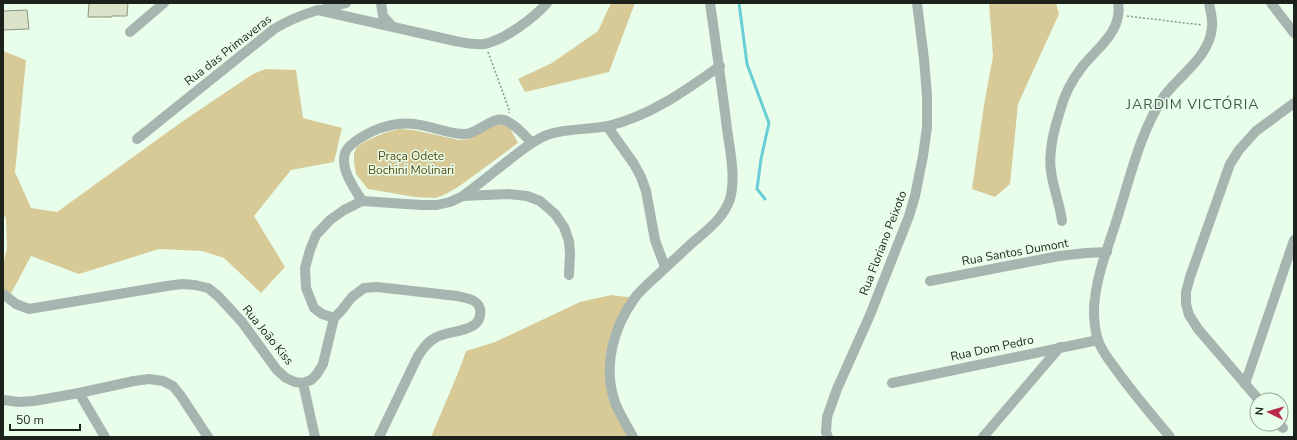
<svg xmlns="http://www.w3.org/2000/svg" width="1297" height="440" font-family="'Nunito Sans',sans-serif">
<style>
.green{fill:#d7ca97}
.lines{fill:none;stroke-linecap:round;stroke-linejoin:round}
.stream{stroke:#6aced6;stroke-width:3}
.building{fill:#dae2c9;stroke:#8d957d}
.path{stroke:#88978a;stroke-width:1.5;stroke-dasharray:2 2;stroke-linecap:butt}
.minor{stroke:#a7b5b1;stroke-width:10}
.labels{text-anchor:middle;stroke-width:3;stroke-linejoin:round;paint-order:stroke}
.street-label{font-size:12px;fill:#1a221b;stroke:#e8feeb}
.park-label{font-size:12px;fill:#584a13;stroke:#e8feeb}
.quarter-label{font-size:14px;letter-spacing:1px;fill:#445646;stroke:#e8feeb}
</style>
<rect width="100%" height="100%" fill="#e8feeb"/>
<!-- green -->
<g class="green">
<polygon points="611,3 635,3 609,72 525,92 518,79 552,63 598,31"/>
<polygon points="989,3 1056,3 1059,14 1018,104 1010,184 995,197 972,189 984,105 993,56"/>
<polygon points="3,51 26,60 15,172 31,208 57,212 183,121 253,74 266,69 296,70 303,118 342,128 334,162 291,170 254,216 285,267 261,293 224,258 202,251 159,249 79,274 31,256 7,301 3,299 3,265 7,248 6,219 3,213"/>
<polygon points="504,124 509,126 518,143 461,185 446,194 436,198 415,197 368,189 356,174 354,163 354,153 357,147 364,142 384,133 399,129 414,130 459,140 468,139 492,125"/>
<polygon points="611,295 635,298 619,324 610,383 633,437 431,437 458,373 466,351 495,342 580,302"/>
</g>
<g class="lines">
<!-- stream -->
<polyline class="stream" points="739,3 747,64 769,123 761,159 757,189 765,199"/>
</g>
<!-- building -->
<g class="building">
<polygon points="89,3 128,3 127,16 112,16 112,17 88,17"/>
<polygon points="27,10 29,29 3,30 3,11"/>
</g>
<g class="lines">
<!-- path -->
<g class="path">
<polyline points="1127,16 1202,25"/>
<polyline points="488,52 509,109 509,113"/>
</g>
<!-- minor -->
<g class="minor">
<polyline points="381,3 383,16 392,26"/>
<polyline points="1271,3 1294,33"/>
<polyline points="321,10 346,3"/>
<polyline points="130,32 164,3"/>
<polyline points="607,126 634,164 641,177 646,191 655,240 665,267"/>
<path d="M137 139 274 29C289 20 301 15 318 10L455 41C465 43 474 45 484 44 503 41 534 18 547 3"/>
<path d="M463 196C479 184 494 172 509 160 521 151 533 140 547 135 566 128 588 130 608 126 650 116 685 91 720 66"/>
<path d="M362 201C355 189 345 176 344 162 344 160 344 156 345 153 349 142 373 130 384 127 394 124 405 123 414 124 432 126 448 134 465 134 478 134 492 116 504 120 514 123 524 135 532 143"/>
<path d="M1062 221C1060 204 1053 188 1051 171 1048 151 1054 129 1060 111 1064 95 1072 80 1082 67 1097 48 1123 31 1118 3"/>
<polyline points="930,281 1059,256 1086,253 1107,252"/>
<path d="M3 294 16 304 29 309 167 286 182 284 195 285 208 288 218 296 242 322 277 370 286 378 295 382 303 383 311 380 317 374 323 364 334 318 341 311 352 297 364 288 377 287 457 296C465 298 478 299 480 309 484 334 448 329 435 338 427 342 423 349 418 356L379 437"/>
<polyline points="334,318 322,314 314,308 306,288 305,268 310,250 316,235 330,220 344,210 362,201 421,205 437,205 450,202 463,196 508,194 527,196 540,201 555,214 564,227 569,241 570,253 569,275"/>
<polyline points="303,383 315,437"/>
<polyline points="892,383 1098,340"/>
<polyline points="1245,384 1294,240"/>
<polyline points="79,393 105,437"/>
<polyline points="3,400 19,402 34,401 79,393 134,381 149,379 163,381 173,386 181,396 208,437"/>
<polyline points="1259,400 1198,329 1189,315 1186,304 1186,292 1190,277 1230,164 1239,150 1256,131 1294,103"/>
<polyline points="1279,424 1283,428"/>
<path d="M633 437C627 425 617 411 614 399 603 365 614 327 634 299 638 293 644 288 649 283 663 270 677 257 691 244 706 231 724 218 730 199 736 177 730 151 727 129 722 87 716 45 710 3"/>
<polyline points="828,437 826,432 827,417 837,389 870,315 909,216 915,196 923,156 927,127 927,96 924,59 917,3"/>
<polyline points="983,437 1060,347"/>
<path d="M1170 437C1151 414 1132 392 1115 368 1109 360 1101 350 1098 340 1094 328 1093 310 1095 298 1098 272 1108 247 1116 222 1129 182 1140 130 1165 95 1181 74 1210 56 1212 27 1213 19 1210 10 1209 3"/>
</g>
</g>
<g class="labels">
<!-- street labels -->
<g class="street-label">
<text transform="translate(228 50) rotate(-38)" y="4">Rua das Primaveras</text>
<text transform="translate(883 243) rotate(-69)" y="4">Rua Floriano Peixoto</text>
<text transform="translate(1015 252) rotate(-10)" y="4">Rua Santos Dumont</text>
<text transform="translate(268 335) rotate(51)" y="4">Rua João Kiss</text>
<text transform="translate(992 348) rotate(-12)" y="4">Rua Dom Pedro</text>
</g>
<!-- park labels -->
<g class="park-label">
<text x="411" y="160">Praça Odete<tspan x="411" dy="14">Bochini Molinari</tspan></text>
</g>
<!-- quarter labels -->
<g class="quarter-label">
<text x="1193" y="109">JARDIM VICTÓRIA</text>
</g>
</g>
<!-- border -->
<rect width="1297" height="440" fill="none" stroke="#1a221b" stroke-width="8"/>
<!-- north arrow -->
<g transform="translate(1269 412) rotate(275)"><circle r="19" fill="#e8feeb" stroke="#96a698"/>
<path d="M0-3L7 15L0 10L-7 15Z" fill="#bb2b49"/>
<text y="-6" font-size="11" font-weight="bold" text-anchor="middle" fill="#1a221b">N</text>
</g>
<!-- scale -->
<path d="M10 424v6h70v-6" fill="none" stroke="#1a221b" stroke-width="2"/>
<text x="16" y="424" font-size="12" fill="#1a221b" stroke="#e8feeb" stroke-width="3" paint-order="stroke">50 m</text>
</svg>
